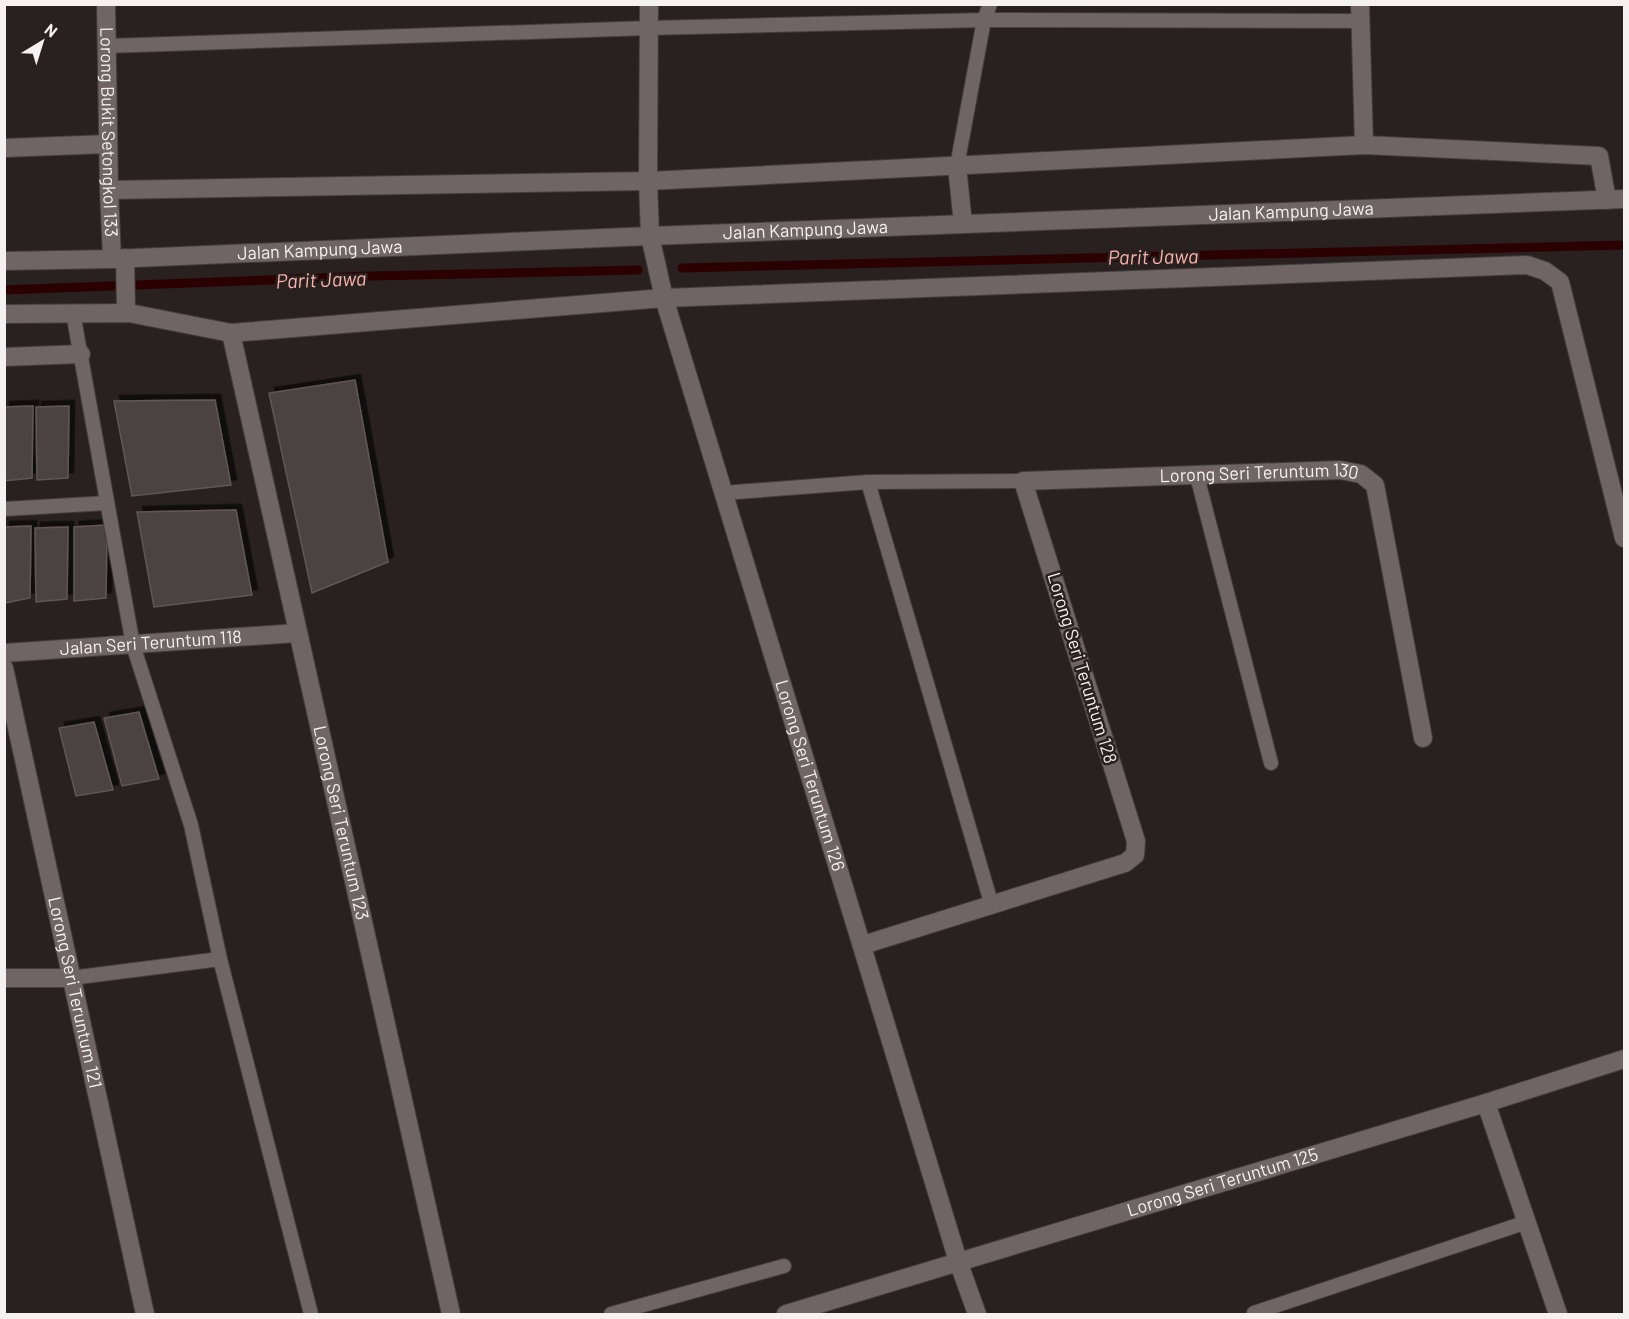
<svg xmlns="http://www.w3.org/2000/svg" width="1629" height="1319" font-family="Barlow,sans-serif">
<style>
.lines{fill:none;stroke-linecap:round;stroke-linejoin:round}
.stream{stroke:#2b0000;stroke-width:9}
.building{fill:#4b4342;stroke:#5f5755;stroke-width:1.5;filter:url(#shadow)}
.lane-casing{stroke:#433d3d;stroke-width:16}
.street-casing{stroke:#433d3d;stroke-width:20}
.lane{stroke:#6e6564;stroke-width:14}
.street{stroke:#6e6564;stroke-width:18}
.labels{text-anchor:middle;stroke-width:5;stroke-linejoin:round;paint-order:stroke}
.street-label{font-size:18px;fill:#f6f1f1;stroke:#282120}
.water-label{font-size:20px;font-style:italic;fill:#fab2a9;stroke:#282120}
</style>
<defs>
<filter id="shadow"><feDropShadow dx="5.5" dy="-5.5" stdDeviation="0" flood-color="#0009"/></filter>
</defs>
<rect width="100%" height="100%" fill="#282120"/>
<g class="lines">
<!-- stream -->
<g class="stream">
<polyline points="682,268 1624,245"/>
<polyline points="4,290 371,276 638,270"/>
</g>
</g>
<!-- building -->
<g class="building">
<polygon points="355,380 388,562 312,593 269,393"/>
<polygon points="215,400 231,485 132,496 114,401"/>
<polygon points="33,406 32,478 4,481 4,407"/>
<polygon points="69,406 68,478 37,480 36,407"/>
<polygon points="236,510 252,595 154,607 137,512"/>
<polygon points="107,525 106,598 74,601 74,527"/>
<polygon points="31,526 30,598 5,603 4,527"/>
<polygon points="68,527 67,599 36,602 35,528"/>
<polygon points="139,712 159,779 122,786 104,718"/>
<polygon points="94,722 113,790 76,796 59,728"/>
</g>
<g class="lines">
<defs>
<g id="lane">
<polyline points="107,46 649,28 984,20 1360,21"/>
<polyline points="957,166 984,20 990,4"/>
<polyline points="73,313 133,645 191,825 220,959 311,1314"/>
<polyline points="1197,476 1271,763"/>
<polyline points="868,482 992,906"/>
<polyline points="723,493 868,482 1023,481"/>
<polyline points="4,509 107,503"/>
<polyline points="71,978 220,959"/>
<polyline points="1254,1313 1527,1222"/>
<polyline points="611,1314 784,1266"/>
</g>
<g id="street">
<path id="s1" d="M106 4 109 190 112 259"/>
<path id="s2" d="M649 4 648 181 650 236 664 298 958 1261 977 1314"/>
<polyline points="1360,4 1364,145"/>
<polyline points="4,148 108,144"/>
<polyline points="957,166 963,224"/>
<polyline points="109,190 648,181 1364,145 1599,156 1607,200"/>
<polyline points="125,258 126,308 129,313"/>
<path id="s3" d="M4 261 112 259 650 236 1624 199"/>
<polyline points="4,314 129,313 231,333 664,298 1527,265 1545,271 1560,282 1624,538"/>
<path id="s4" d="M231 333 451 1314"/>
<polyline points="4,357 81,354"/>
<path id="s5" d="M4 653 297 633"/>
<path id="s6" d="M4 668 145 1314"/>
<path id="s7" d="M863 945 1125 863 1135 855 1136 841 1023 481 1340 470 1361 474 1375 485 1423 738"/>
<polyline points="4,978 71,978"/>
<polyline points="1486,1103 1558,1314"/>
<path id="s8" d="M786 1314 1486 1103 1624 1059"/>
</g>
</defs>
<!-- lane casing -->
<use href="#lane" class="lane-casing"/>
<!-- street casing -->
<use href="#street" class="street-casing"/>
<!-- lane -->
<use href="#lane" class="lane"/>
<!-- street -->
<use href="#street" class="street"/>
</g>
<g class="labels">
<!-- street labels -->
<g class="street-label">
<text dy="6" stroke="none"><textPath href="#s1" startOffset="128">Lorong Bukit Setongkol 133</textPath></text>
<text dy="6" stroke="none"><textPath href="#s3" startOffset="1288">Jalan Kampung Jawa</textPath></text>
<text dy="6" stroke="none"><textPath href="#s3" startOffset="802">Jalan Kampung Jawa</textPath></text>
<text dy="6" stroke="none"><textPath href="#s3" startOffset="316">Jalan Kampung Jawa</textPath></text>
<text dy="6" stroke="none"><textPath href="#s7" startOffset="915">Lorong Seri Teruntum 130</textPath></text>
<text dy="6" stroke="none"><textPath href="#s5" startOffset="147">Jalan Seri Teruntum 118</textPath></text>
<text transform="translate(1082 668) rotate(73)" y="6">Lorong Seri Teruntum 128</text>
<text dy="6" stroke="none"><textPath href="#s2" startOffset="795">Lorong Seri Teruntum 126</textPath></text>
<text dy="6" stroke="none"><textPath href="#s4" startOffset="502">Lorong Seri Teruntum 123</textPath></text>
<text dy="6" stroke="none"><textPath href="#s6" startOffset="332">Lorong Seri Teruntum 121</textPath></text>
<text dy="6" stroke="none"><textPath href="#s8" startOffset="456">Lorong Seri Teruntum 125</textPath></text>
</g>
<!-- water labels -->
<g class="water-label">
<text transform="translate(1153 257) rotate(-1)" y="7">Parit Jawa</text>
<text transform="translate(321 280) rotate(-2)" y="7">Parit Jawa</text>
</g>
</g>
<!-- border -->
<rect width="1629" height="1319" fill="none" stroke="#f6f1f1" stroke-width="12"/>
<!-- north arrow -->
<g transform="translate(42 42) rotate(38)" stroke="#282120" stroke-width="4.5" paint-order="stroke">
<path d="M0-4.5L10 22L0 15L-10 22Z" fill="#f6f1f1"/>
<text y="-9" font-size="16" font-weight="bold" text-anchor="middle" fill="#f6f1f1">N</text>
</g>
</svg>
